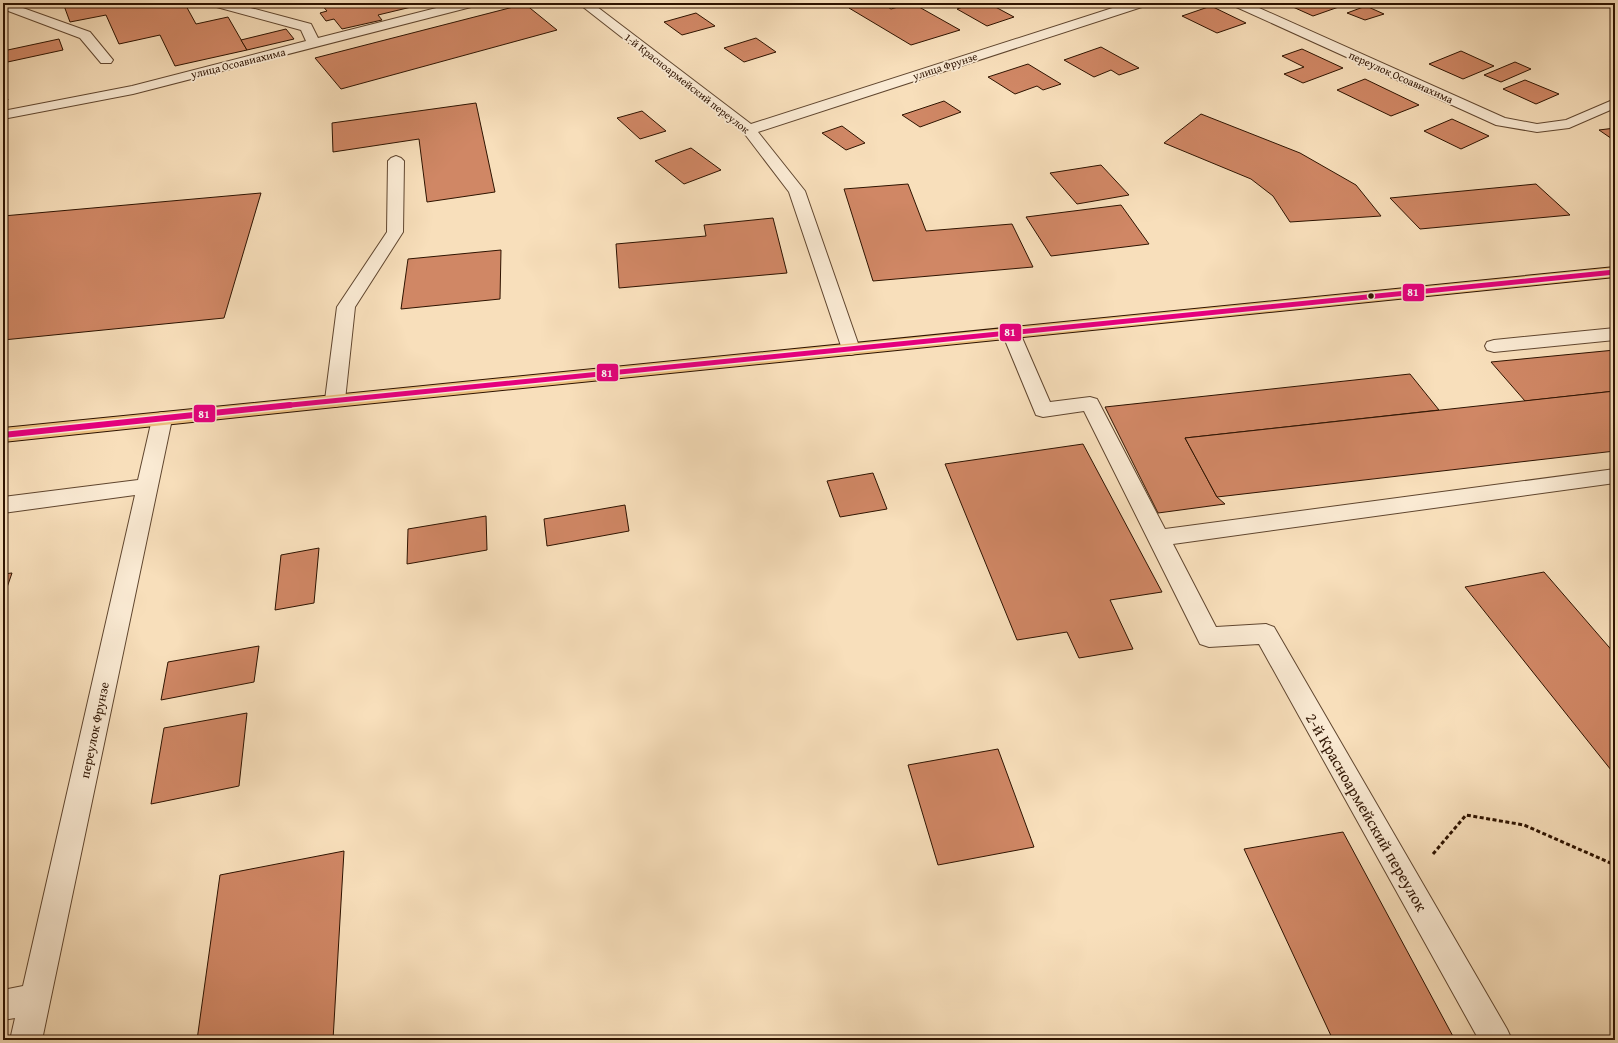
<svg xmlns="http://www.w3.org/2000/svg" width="1618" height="1043" font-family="'Gentium Book Plus',serif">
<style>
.building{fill:#d08765;stroke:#2e1300}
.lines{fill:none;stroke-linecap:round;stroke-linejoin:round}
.minor-casing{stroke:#60462f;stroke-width:2}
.major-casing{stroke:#2e1300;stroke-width:2}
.path{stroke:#2e1300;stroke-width:3;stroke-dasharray:4 2.5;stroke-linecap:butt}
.minor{fill:#faead3;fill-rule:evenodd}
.major{fill:#ecc07e;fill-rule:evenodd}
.bus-1-far1-casing{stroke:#faead3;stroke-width:8}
.bus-1-casing{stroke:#faead3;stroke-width:9}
.bus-1-far1{stroke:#e5007d;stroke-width:5}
.bus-1{stroke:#e5007d;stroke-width:6}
.bus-dot{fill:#2e1300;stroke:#faead3;stroke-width:1.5}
.labels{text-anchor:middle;stroke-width:3.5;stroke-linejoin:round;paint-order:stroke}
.far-street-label{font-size:11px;fill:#2e1300;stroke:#faead3}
.street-label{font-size:13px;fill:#2e1300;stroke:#faead3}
.near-street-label{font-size:16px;fill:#2e1300;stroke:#faead3}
.line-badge{stroke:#faead3;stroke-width:1.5}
.badge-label{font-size:11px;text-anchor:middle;font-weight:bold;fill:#fff}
</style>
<rect width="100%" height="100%" fill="#f8dfbb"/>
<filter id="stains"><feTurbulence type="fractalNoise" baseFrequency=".005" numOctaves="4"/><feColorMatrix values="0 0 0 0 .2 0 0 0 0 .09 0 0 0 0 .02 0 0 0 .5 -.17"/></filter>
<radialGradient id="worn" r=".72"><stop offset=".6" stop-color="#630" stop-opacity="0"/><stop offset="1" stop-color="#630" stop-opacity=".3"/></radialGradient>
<!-- building -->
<g class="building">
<polygon points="63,3 174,3 176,6 185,4 196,24 228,17 247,50 175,66 160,35 119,44 106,15 70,22"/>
<polygon points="320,3 428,3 378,15 382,20 342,29 334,19 326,21 320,13 327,11"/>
<polygon points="865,3 881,3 891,9 912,3 960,30 911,45 849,8"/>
<polygon points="975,3 988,3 1014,17 987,26 957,9"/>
<polygon points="1284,3 1350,3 1313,16"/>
<polygon points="525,4 557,30 341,89 315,58"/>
<polygon points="1211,6 1246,23 1217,33 1182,16"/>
<polygon points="1366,6 1384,14 1365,20 1347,13"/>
<polygon points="696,13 715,26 682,35 664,22"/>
<polygon points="286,29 294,39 247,50 241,40"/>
<polygon points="756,38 776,52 744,62 724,48"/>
<polygon points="59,39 63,50 3,63 3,51"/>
<polygon points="1101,47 1139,68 1119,75 1111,70 1094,77 1064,60"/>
<polygon points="1302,49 1343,68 1303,83 1284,74 1304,67 1282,56"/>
<polygon points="1461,51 1494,66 1463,79 1429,64"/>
<polygon points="1515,62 1531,69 1501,82 1484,75"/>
<polygon points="1028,64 1061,84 1043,90 1037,86 1015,94 988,77"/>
<polygon points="1365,79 1419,105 1391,116 1337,90"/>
<polygon points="1525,80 1559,94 1536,104 1503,89"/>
<polygon points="3,85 8,100 3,101"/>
<polygon points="944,101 961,112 920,127 902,115"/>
<polygon points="476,103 495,192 427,202 419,139 333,152 332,123"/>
<polygon points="642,111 666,131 640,139 617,118"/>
<polygon points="1201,114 1300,153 1356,185 1381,216 1290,222 1273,196 1251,179 1164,143"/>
<polygon points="1452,119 1489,136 1461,149 1424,131"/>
<polygon points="842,126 865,143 846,150 822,133"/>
<polygon points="1615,128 1615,141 1599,130"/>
<polygon points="691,148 721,170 684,184 655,161"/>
<polygon points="1101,165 1129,195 1077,204 1050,173"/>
<polygon points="908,184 926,231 1012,224 1033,267 873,281 844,189"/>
<polygon points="1536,184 1570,215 1420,229 1390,198"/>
<polygon points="261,193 224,318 3,340 3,216"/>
<polygon points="1121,205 1149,244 1051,256 1026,217"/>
<polygon points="773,218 787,273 619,288 616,244 706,236 704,225"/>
<polygon points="501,250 500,299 401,309 408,259"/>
<polygon points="1615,350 1615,391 1525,401 1491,362"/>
<polygon points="1410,374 1439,410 1185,438 1217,497 1225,504 1158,513 1105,407"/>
<polygon points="1615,391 1615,451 1217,497 1185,438"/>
<polygon points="1083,444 1162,592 1110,600 1133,649 1079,658 1067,632 1017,640 945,464"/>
<polygon points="873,473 887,509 840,517 827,481"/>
<polygon points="625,505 629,531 547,546 544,519"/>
<polygon points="486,516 487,550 407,564 408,529"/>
<polygon points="319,548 314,603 275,610 281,555"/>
<polygon points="1544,572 1615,654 1615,775 1465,587"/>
<polygon points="12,573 3,599 3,574"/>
<polygon points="259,646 254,682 161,700 168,662"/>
<polygon points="247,713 239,786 151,804 164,728"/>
<polygon points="998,749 1034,847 938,865 908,765"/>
<polygon points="1343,832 1455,1040 1333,1040 1244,849"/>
<polygon points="344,851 333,1040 197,1040 220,875"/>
</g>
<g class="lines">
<defs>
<g id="minor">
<polygon points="3,3 9,3 90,32 113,60 111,63 101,63 80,38 3,9"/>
<polygon points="211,3 232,3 311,24 318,38 456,3 477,3 475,6 133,94 3,119 3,111 132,86 306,41 301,30 213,6"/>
<polygon points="578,3 592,3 751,124 1128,3 1147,3 1145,6 758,132 805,191 860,349 858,353 851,355 844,353 842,349 789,192 744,133"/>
<polygon points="1232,3 1248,3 1505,118 1537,124 1566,120 1615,99 1615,108 1569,128 1537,132 1496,125 1234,6"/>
<polygon points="396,156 401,158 404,161 403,232 355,307 345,400 342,405 335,407 328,405 325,400 337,307 387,232 388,161 391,158"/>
<polygon points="1011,327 1018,329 1020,333 1050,402 1090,397 1097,399 1165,529 1615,469 1615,483 1173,544 1216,627 1266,624 1274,627 1507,1029 1512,1040 1479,1040 1259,644 1209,647 1200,644 1084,411 1043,417 1036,415 1002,333 1004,329"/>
<polygon points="1615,328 1615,340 1494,352 1487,350 1485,346 1487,342 1494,340"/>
<polygon points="162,412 169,414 172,419 42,1040 10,1040 15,1018 3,1020 3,990 23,986 135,495 3,513 3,497 138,480 152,419 155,414"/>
</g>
<polygon id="major" points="1615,267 1615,277 335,407 3,442 3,428"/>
</defs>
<!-- minor casing -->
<use href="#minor" class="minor-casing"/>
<!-- major casing -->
<use href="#major" class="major-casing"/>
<!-- path -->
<polyline class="path" points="1433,854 1466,815 1524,825 1615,865"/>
<!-- minor -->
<use href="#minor" class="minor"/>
<!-- major -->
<use href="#major" class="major"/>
<defs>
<polyline id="bus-1-far1" points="281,406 1615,272"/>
<polyline id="bus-1" points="3,435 290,405"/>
</defs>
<!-- bus-1-far1 casing -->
<use href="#bus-1-far1" class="bus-1-far1-casing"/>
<!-- bus-1 casing -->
<use href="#bus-1" class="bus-1-casing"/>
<!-- bus-1-far1 -->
<use href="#bus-1-far1" class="bus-1-far1"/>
<!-- bus-1 -->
<use href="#bus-1" class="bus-1"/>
</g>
<!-- markers -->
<circle class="bus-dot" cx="1371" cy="296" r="3.5"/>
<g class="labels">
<!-- far-street labels -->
<g class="far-street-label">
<text transform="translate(238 63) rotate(-14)" y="4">улица Осоавиахима</text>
<text transform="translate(945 66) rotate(-18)" y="4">улица Фрунзе</text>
<text transform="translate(1401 77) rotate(24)" y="4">переулок Осоавиахима</text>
<text transform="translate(687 83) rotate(38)" y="4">1-й Красноармейский переулок</text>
</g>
<!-- street labels -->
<g class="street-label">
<text transform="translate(94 730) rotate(-78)" y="5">переулок Фрунзе</text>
</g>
<!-- near-street labels -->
<g class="near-street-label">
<text transform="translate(1367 812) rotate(60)" y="6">2-й Красноармейский переулок</text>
</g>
</g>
<g class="line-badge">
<rect x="1402" y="283" width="23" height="19" rx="4" fill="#e5007d"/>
<rect x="999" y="323" width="23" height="19" rx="4" fill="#e5007d"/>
<rect x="596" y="363" width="23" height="19" rx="4" fill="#e5007d"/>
<rect x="193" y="404" width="23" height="19" rx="4" fill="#e5007d"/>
</g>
<g class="badge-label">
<text x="1413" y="296">81</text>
<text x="1010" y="336">81</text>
<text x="607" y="377">81</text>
<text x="204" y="418">81</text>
</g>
<!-- margin -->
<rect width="1618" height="1043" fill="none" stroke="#f8dfbb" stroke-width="16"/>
<rect x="4" y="4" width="1610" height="1035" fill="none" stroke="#2e1300" stroke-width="2"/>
<rect x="8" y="8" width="1602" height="1027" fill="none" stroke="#2e1300"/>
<rect width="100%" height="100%" filter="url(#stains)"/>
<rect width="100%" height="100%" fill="url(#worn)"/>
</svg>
